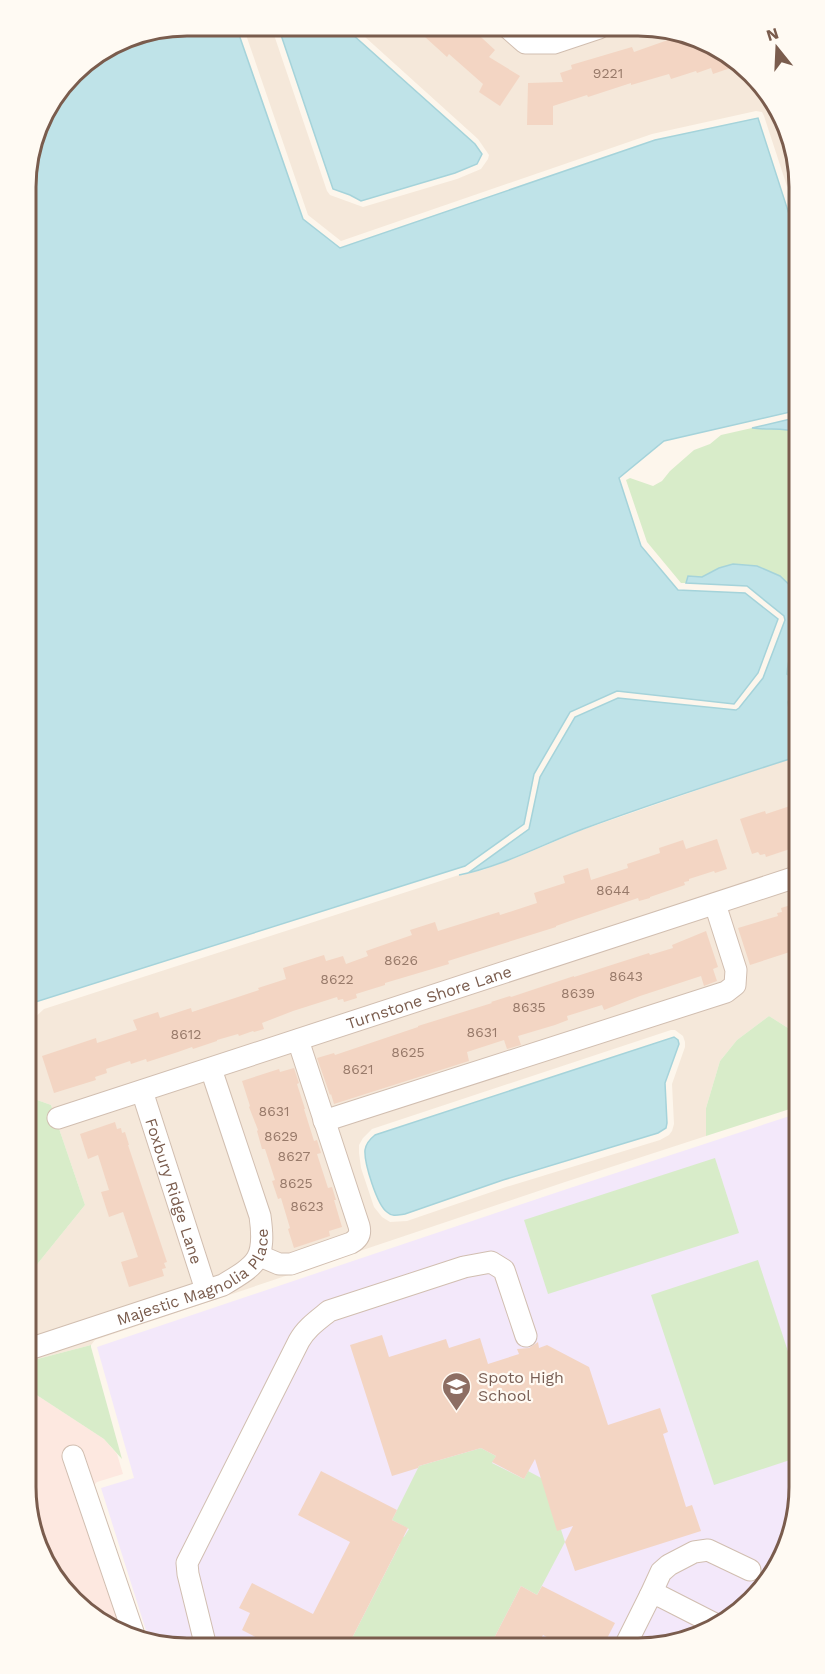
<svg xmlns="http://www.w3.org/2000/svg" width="825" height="1674" font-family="'Work Sans',sans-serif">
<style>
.residential{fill:#f5e8da;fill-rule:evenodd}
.commercial{fill:#fde8e0}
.education{fill:#f3e8fa}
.green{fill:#d8ecc9}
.water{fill:#bfe3e8;stroke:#a5d3da;stroke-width:1.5}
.building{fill:#f3d5c3}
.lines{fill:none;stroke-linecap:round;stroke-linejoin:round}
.minor-casing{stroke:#d1beb0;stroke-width:23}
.minor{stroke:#fff;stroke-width:21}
.labels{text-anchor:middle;stroke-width:4.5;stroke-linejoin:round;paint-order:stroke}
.number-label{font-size:14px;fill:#987a6a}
.street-label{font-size:16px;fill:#7a5c4d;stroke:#fffaf3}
.education-label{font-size:16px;fill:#785e54;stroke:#fffaf3;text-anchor:start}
.rim{fill:none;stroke:#7a5c4d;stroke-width:3}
</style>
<rect width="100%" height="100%" fill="#fdf6ec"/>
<!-- residential -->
<g class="residential">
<polygon points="243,26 271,26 327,191 330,195 363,207 457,179 481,169 488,159 489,155 478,139 354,27 669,29 745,66 791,135 799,187 799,223 764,116 762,112 756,111 652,134 341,241 308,215"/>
<path d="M799 756V1035L769 1016 737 1040 720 1061 706 1108V1136L565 1182 95 1340 91 1345 26 1362V1278L85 1205 51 1105 26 1096V1022L32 1020 44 1009 459 875 483 870 525 854 582 830 741 775ZM671 1030H675L683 1036 685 1042V1047L672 1084 674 1124 672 1131 669 1135 660 1140 506 1187 407 1221 390 1222 382 1217 374 1207 361 1168 359 1153V1145L363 1138 372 1129Z"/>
</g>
<!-- commercial -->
<polygon class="commercial" points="26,1388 104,1439 117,1454 123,1474 97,1482 94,1485 95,1490 142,1636 81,1609 34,1539 26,1487"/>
<!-- education -->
<polygon class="education" points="799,1113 799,1498 766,1586 690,1640 638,1648 165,1647 149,1640 101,1488 134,1478 97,1347 567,1189"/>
<!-- green -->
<g class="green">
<path d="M752 428C768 430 784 428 799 432V594L780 576 757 566 733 564 719 568 702 577H688L686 583H681L647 542 626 480 630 478 653 486 662 481 670 471 694 450 710 444 721 435Z"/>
<polygon points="799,645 799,740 792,731 788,702 792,691 787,674 788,660 793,649"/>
<polygon points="769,1016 799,1035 799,1106 706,1136 706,1108 720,1061 737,1040"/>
<polygon points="26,1096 51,1105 85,1205 26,1278"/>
<polygon points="715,1158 739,1233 548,1294 524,1220"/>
<polygon points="758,1260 799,1385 799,1457 714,1485 651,1295"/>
<polygon points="91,1345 91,1347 122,1459 104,1439 26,1388 26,1362"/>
<polygon points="481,1448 496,1456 492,1463 524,1479 528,1471 545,1480 565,1542 537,1595 521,1586 489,1648 347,1648 400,1544 386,1528 404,1537 409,1529 392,1520 419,1466"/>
</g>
<!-- water -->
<g class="water">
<polygon points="187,26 236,26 303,219 340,248 655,140 758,118 799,245 799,410 664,441 619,478 641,546 678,590 745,593 778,619 758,673 734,704 617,691 570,712 534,774 524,824 465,866 26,1005 27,166 42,115 80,66 125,38"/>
<polygon points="278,26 343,26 475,144 482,154 477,164 455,173 361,201 350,195 333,189"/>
<path d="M799 417V432C784 428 768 430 752 428Z"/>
<path d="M733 564 757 566 780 576 799 594V645C789 652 788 662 787 674L798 681 792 691 788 702 792 731 799 740V756C727 779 654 803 583 829 541 845 503 866 459 875L468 873 529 829 540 777 575 717 618 698 736 710 739 708 763 678 785 620 784 616 747 586 686 583 688 576 702 577 719 568Z"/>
<path d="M674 1037 678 1040 679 1044 665 1083 667 1123 666 1128 658 1133 503 1180 405 1214C398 1215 392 1217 387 1212 377 1205 364 1163 365 1150 366 1143 370 1139 375 1135Z"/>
</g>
<!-- building -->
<g class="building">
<polygon points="414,27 470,27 495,50 489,57 520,76 500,106 479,92 483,84 449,54 447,57"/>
<polygon points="682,35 742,64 713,74 711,68 697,73 696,71 671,79 669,74 631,85 631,83 588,97 587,95 553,106 553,125 527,125 528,83 563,82 560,73 572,69 571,65 632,47 634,52"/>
<polygon points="796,804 799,814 799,846 766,857 765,854 760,855 758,852 752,854 740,819 765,811 766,814"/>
<polygon points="717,839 727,869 715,873 714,871 689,879 689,881 684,882 685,885 650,897 650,898 639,901 638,898 570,921 556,926 556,927 448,961 449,964 385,983 385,985 356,994 357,998 344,1002 343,999 338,1000 337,997 293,1011 262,1023 264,1029 254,1032 253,1031 239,1036 238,1034 217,1040 217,1041 193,1049 192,1047 178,1052 147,1062 146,1059 131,1064 130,1061 106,1069 107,1073 95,1077 96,1080 54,1093 42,1056 96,1038 97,1043 137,1030 133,1020 158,1012 160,1018 191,1008 192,1012 235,998 259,990 258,988 286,979 283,968 324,955 326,961 343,956 346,964 368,956 366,951 412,935 410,930 435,922 438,931 499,912 500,915 537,903 534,893 565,883 563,876 588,868 591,880 628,868 627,864 660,853 659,848 683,840 686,849"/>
<polygon points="794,904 799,921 799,949 750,965 738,928 778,916 777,913 782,912 781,908"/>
<polygon points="706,931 718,967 713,969 717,981 704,986 701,976 640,996 604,1010 602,1005 567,1016 568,1020 555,1025 518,1036 521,1045 507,1049 504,1040 467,1052 469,1061 334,1104 331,1094 330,1095 317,1058 334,1053 335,1055 418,1027 418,1026 492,1003 491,1002 510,996 511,997 574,976 574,977 649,953 650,955 673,948 672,945"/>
<polygon points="294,1068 299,1083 297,1084 305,1109 304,1109 314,1141 317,1140 321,1153 317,1154 328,1188 332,1187 336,1200 334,1200 342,1227 329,1231 330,1236 294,1248 288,1229 290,1228 281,1198 278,1199 272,1181 275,1180 265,1149 262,1149 257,1131 258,1130 249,1107 250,1106 242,1081 279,1069 280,1072"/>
<polygon points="115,1122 117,1129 121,1128 122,1133 125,1132 129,1145 128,1145 167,1262 164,1263 166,1268 162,1269 164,1276 129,1287 121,1262 138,1257 123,1212 109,1217 101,1192 109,1190 98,1155 88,1159 80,1134"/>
<polygon points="382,1335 389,1357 446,1339 449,1348 480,1338 488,1364 519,1354 517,1349 529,1348 538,1342 539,1348 547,1345 589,1367 608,1425 660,1408 668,1432 663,1434 686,1507 692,1505 701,1531 575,1571 565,1542 573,1526 557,1531 535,1459 524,1479 492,1462 496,1456 481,1448 419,1466 418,1468 392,1476 350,1345"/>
<polygon points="321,1471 397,1510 392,1520 408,1528 347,1648 275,1647 242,1630 250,1613 239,1608 252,1583 313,1614 350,1542 298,1515"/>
<polygon points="521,1586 537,1595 542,1586 615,1623 602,1648 568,1648 543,1635 536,1648 489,1648"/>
</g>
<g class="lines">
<defs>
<g id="minor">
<polyline points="508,28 525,43 554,43 599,28"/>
<path id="s1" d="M142 1091 206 1290"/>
<path id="s2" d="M58 1118 799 876"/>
<polyline points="324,1121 726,992 735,985 736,970 715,904"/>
<path d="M260 1256 279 1264H291L351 1243C358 1239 361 1234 359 1226L298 1040"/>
<path id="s3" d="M26 1350 223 1285C258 1264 266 1259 260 1216L211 1069"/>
<polyline points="73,1456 133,1632"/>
<polyline points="650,1596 661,1572 669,1565 694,1552 708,1550 750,1570"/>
<path d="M206 1647 188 1574 187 1563 299 1341C306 1328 318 1320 329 1311L464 1267 491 1262 504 1270 526 1336"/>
<polyline points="624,1648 650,1596 660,1596 713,1623"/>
</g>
</defs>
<!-- minor casing -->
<use href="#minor" class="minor-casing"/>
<!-- minor -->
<use href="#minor" class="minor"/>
</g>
<!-- icons -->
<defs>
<symbol id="school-pin" viewBox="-11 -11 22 30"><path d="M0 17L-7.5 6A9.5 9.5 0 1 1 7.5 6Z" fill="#8d6e63" stroke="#fffaf3"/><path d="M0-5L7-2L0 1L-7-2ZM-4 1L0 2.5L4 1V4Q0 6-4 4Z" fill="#fff"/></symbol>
</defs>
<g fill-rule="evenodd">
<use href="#school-pin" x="440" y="1370" width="33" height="45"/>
</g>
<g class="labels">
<!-- number labels -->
<g class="number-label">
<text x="608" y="78">9221</text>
<text x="613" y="895">8644</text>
<text x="401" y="965">8626</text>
<text x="626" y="981">8643</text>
<text x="337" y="984">8622</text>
<text x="578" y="998">8639</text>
<text x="529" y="1012">8635</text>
<text x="482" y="1037">8631</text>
<text x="186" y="1039">8612</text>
<text x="408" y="1057">8625</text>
<text x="358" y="1074">8621</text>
<text x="274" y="1116">8631</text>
<text x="281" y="1141">8629</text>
<text x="294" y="1161">8627</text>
<text x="296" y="1188">8625</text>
<text x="307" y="1211">8623</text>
</g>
<!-- street labels -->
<g class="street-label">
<text dy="6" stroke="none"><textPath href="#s2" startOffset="390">Turnstone Shore Lane</textPath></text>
<text dy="6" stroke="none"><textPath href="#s1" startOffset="105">Foxbury Ridge Lane</textPath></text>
<text dy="6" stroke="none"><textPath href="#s3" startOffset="189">Majestic Magnolia Place</textPath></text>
</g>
<!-- education labels -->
<g class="education-label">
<text x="478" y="1383">Spoto High<tspan x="478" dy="18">School</tspan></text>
</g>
</g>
<!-- crop -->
<path d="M0 0H825V1674H0ZM187 36H638A151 151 0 0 1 789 187V1487A151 151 0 0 1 638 1638H187A151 151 0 0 1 36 1487V187A151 151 0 0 1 187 36Z" fill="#fffaf3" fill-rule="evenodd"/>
<path class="rim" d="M187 36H638A151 151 0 0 1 789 187V1487A151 151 0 0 1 638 1638H187A151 151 0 0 1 36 1487V187A151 151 0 0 1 187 36Z"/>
<!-- north arrow -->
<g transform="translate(777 48) rotate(342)" stroke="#fffaf3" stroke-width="4.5" paint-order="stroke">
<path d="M0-4.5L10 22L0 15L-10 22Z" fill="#7a5c4d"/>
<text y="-9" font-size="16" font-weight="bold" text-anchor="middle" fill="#7a5c4d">N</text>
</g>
</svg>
